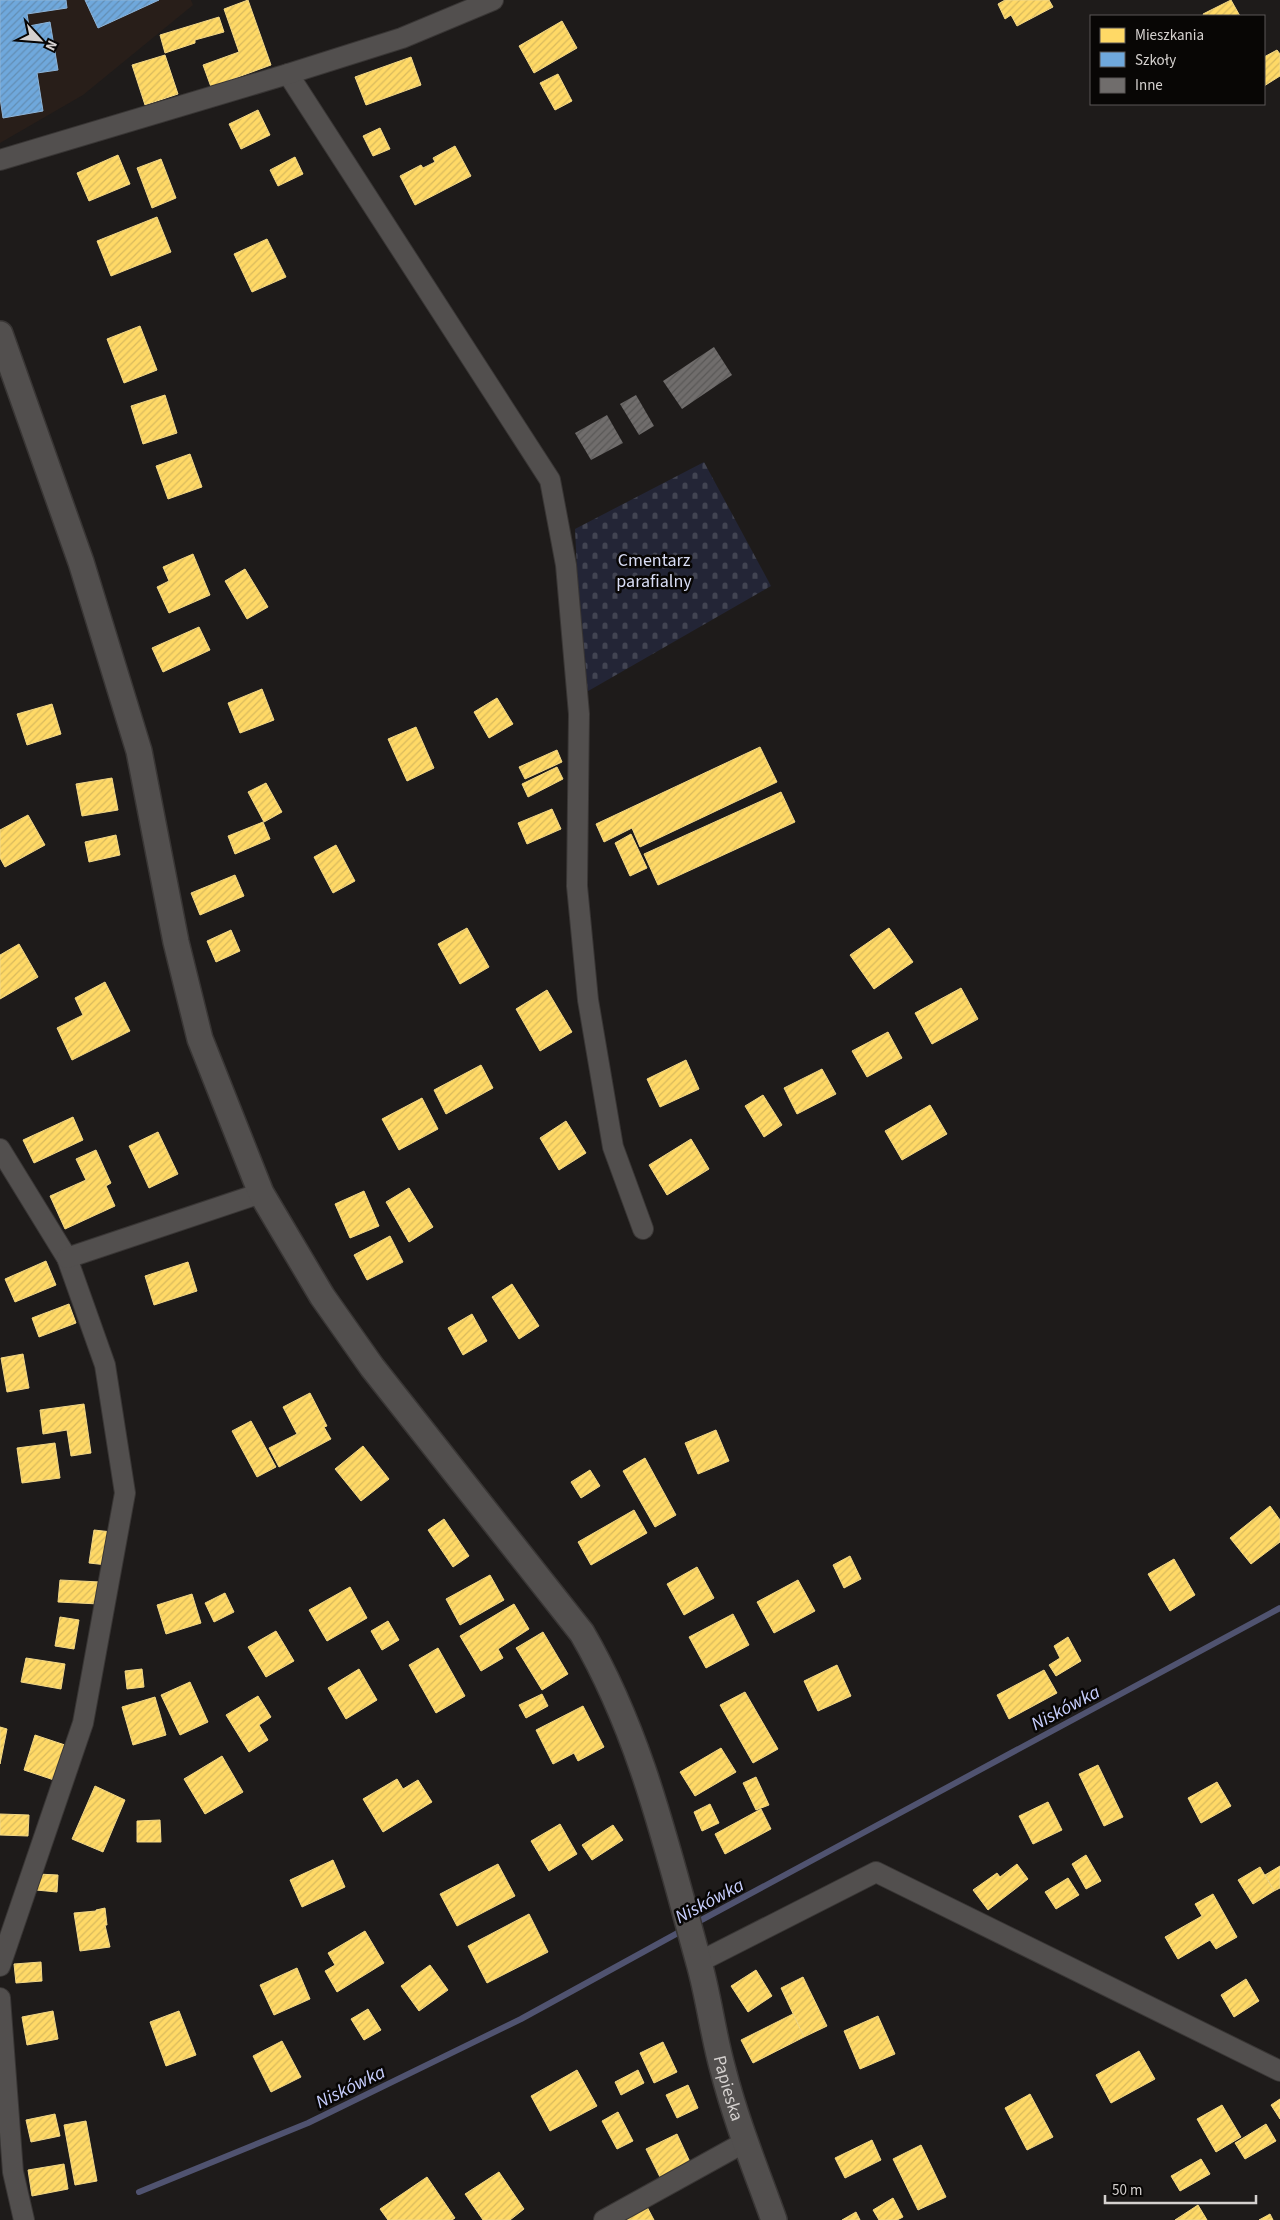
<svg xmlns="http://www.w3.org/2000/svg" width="1280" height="2220" font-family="'Source Sans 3',sans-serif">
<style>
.built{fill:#281e19}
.cemetery{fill:url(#cemetery-stones)}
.homes{fill:url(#homes-hatch);stroke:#f2d786}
.schools{fill:url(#schools-hatch);stroke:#8eb4d8}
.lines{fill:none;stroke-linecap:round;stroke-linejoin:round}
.stream{stroke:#505370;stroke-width:6}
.building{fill:url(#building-hatch)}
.minor-casing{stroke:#393635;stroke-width:22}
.tertiary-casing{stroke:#393635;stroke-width:28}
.minor{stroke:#524f4e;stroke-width:20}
.tertiary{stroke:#524f4e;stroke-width:25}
.labels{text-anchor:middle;stroke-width:5;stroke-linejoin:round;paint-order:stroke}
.park-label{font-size:18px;fill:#d9ddf5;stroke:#080605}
.street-label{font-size:18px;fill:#d5d1cf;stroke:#080605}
.water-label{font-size:19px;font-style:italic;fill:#c7cefd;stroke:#080605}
</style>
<defs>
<pattern id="cemetery-stones" width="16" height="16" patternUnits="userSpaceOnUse" patternTransform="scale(1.25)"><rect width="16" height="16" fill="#232536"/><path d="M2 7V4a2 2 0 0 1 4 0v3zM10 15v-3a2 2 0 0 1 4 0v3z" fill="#424452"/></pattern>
<pattern id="homes-hatch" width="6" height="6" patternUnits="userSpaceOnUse" patternTransform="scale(1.25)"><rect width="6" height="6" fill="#ffd966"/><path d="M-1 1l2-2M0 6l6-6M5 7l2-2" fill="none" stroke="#d9ba5e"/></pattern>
<pattern id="schools-hatch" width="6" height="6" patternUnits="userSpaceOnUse" patternTransform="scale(1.25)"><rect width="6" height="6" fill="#6fa8dc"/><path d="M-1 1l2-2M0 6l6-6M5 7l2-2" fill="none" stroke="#638eb4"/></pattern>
<pattern id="building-hatch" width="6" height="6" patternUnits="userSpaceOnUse" patternTransform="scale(1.25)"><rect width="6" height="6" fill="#706d6c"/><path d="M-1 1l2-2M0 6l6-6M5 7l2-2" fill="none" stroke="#5a5857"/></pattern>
</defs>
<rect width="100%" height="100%" fill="#1e1b1a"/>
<!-- built -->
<polygon class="built" points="0,0 191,0 193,5 83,95 0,143"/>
<!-- cemetery -->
<polygon class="cemetery" points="704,462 771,586 583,694 575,529"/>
<!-- homes -->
<g class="homes">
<polygon points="248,0 271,65 211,87 203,65 239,52 224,9"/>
<polygon points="1005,0 1049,0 1053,7 1017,26 1011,15 1005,19 998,4"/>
<polygon points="1231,0 1240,16 1204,16 1203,14"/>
<polygon points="219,17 224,32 195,40 195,43 165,53 160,35"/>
<polygon points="562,21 577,48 534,73 519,46"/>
<polygon points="1277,50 1280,54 1280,76 1264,86 1264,57"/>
<polygon points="165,55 178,94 145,105 132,65"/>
<polygon points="411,57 421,85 366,105 355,77"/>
<polygon points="558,74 572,101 555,110 540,83"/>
<polygon points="258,110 270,135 241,149 229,124"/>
<polygon points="380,128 390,149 373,156 363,136"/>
<polygon points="455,146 471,176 415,205 400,176 421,165 423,168 435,162 433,158"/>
<polygon points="118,155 130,184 89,201 77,173"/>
<polygon points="295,157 303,174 278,186 270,170"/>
<polygon points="161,159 176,198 152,208 137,168"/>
<polygon points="157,217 171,252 111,276 97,241"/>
<polygon points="267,239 286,277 252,292 234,254"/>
<polygon points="140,326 157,370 124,383 107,339"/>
<polygon points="165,395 177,433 143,444 131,406"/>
<polygon points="190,454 202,487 168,499 156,466"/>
<polygon points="193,554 210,595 169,613 157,587 169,581 163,567"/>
<polygon points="245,569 268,607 247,619 225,581"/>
<polygon points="199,627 210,650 163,672 152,648"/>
<polygon points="262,689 274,720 240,733 228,703"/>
<polygon points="497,698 513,724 489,738 474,712"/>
<polygon points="52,704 61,734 27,745 17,714"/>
<polygon points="416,727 434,768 407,781 388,739"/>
<polygon points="760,747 777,782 640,847 632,828 604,842 596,824"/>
<polygon points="557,750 562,762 525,779 519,767"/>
<polygon points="557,767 563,779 528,797 522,784"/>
<polygon points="112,778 118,810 82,816 76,784"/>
<polygon points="266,783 282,812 264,822 248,792"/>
<polygon points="781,792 795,822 658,885 644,854"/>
<polygon points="552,809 561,829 527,844 518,823"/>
<polygon points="28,815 45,845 5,867 0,858 0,830"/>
<polygon points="263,822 270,839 235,854 228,836"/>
<polygon points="631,834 647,868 630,876 615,843"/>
<polygon points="116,835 120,855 89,862 85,842"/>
<polygon points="336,845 355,881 333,893 314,857"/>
<polygon points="235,875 244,896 200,915 191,893"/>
<polygon points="467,928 489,967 460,984 438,944"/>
<polygon points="889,928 913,962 874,989 850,955"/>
<polygon points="231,930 240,951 216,962 207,941"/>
<polygon points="19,944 38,977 0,999 0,955"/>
<polygon points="105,982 130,1031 72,1060 57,1028 83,1015 75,998"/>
<polygon points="961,988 978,1019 932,1044 915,1013"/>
<polygon points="547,990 572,1032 540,1051 516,1009"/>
<polygon points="888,1032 902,1058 867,1077 852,1051"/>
<polygon points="686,1060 699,1089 660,1107 647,1079"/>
<polygon points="481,1065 493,1088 446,1114 434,1090"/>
<polygon points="822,1069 836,1094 797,1114 784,1088"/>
<polygon points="763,1095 782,1125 764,1137 745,1106"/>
<polygon points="422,1098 438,1129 399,1150 382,1119"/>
<polygon points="930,1105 947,1134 902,1160 885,1131"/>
<polygon points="73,1117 83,1140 34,1163 23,1140"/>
<polygon points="566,1121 586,1153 559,1170 540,1138"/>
<polygon points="158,1132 178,1174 149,1188 129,1146"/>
<polygon points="691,1139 709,1169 667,1195 649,1165"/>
<polygon points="96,1150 111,1183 106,1186 115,1206 65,1229 50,1196 86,1180 76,1159"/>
<polygon points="409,1188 433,1227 409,1242 386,1202"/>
<polygon points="364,1191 379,1226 350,1238 335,1204"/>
<polygon points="390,1236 403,1262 367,1280 354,1255"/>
<polygon points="46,1261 56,1285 15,1302 5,1279"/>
<polygon points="188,1262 197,1291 154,1305 145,1276"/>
<polygon points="512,1284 539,1326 519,1339 492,1297"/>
<polygon points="69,1304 76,1323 39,1337 32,1318"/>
<polygon points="472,1314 487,1341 463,1355 448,1328"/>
<polygon points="23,1354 29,1388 7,1392 1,1358"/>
<polygon points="310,1393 327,1426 324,1427 331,1439 279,1467 269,1448 297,1434 283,1407"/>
<polygon points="84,1404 91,1453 71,1456 67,1430 43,1434 40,1410"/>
<polygon points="251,1421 276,1467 257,1477 232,1431"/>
<polygon points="716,1430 729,1461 698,1474 685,1443"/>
<polygon points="55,1443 60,1478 22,1483 17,1448"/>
<polygon points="363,1446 389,1479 361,1501 335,1469"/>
<polygon points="645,1458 676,1515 655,1527 623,1471"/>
<polygon points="590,1470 600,1486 581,1498 571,1482"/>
<polygon points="1270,1506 1280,1520 1280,1542 1251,1564 1230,1538"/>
<polygon points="634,1510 647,1533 591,1565 578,1542"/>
<polygon points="444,1519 469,1556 453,1567 428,1530"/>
<polygon points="94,1530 112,1532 107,1565 89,1563"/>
<polygon points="850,1556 861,1579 844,1588 833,1565"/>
<polygon points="1174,1559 1195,1595 1170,1611 1148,1574"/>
<polygon points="697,1567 714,1598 684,1615 667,1584"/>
<polygon points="490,1575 504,1600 460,1625 446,1599"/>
<polygon points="60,1580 100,1582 99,1604 58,1602"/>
<polygon points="798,1580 815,1611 774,1633 757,1602"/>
<polygon points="350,1587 367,1618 327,1641 309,1610"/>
<polygon points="225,1593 234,1612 214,1622 205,1603"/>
<polygon points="192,1594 201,1623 166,1634 157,1605"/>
<polygon points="514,1604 529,1629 498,1649 503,1658 481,1671 460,1636"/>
<polygon points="733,1614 749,1645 706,1668 689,1637"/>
<polygon points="60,1617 79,1620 74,1649 55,1646"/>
<polygon points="388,1621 399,1640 382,1650 371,1631"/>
<polygon points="276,1631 294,1661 266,1677 248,1647"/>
<polygon points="543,1632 568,1674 542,1690 516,1648"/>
<polygon points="1068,1637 1081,1661 1056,1676 1049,1665 1060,1658 1054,1646"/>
<polygon points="438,1648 465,1696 436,1713 409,1665"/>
<polygon points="26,1658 65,1664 61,1689 21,1682"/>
<polygon points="837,1665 851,1696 818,1711 804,1681"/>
<polygon points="142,1669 144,1687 127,1689 125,1671"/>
<polygon points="359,1669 377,1700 346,1719 328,1688"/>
<polygon points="1044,1670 1057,1693 1009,1719 997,1695"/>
<polygon points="190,1682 208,1722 180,1735 161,1695"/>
<polygon points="745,1692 778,1749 753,1763 720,1705"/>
<polygon points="542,1694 548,1706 526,1718 519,1705"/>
<polygon points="258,1696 271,1717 259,1725 268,1740 249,1752 226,1715"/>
<polygon points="155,1697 166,1735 133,1745 122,1707"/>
<polygon points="583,1706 604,1747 578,1761 574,1753 553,1764 536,1730"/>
<polygon points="0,1727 7,1729 0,1764"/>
<polygon points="35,1735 65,1745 54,1780 24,1770"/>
<polygon points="721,1748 736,1772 695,1796 680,1772"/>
<polygon points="222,1756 243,1792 205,1814 184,1779"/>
<polygon points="1098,1765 1123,1817 1104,1826 1079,1774"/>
<polygon points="756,1777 769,1805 756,1810 743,1783"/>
<polygon points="397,1779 403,1789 418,1780 432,1802 383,1832 363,1799"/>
<polygon points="1217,1782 1231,1806 1201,1823 1188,1798"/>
<polygon points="95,1786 125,1800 103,1852 72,1839"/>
<polygon points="1048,1802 1062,1830 1033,1844 1019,1816"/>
<polygon points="710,1804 719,1823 702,1831 694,1812"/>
<polygon points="761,1809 771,1829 725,1854 715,1834"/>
<polygon points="0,1814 29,1815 28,1836 0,1835"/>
<polygon points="160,1820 161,1842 137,1842 137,1821"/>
<polygon points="560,1824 577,1854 549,1871 531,1841"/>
<polygon points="613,1825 623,1840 592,1860 582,1845"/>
<polygon points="1086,1855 1101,1881 1086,1889 1072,1864"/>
<polygon points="333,1860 345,1887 302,1907 290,1880"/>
<polygon points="498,1864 515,1896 457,1926 440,1894"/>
<polygon points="1017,1864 1028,1879 988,1910 973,1890 997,1873 1000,1877"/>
<polygon points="1280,1866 1280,1888 1274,1891 1265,1875"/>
<polygon points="1260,1867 1274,1891 1253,1904 1238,1880"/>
<polygon points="37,1874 58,1875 57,1892 36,1890"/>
<polygon points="1068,1878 1079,1895 1056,1909 1045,1892"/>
<polygon points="1213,1894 1237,1937 1216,1949 1210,1940 1178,1959 1165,1937 1202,1916 1195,1904"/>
<polygon points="105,1908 107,1925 105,1925 110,1947 80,1951 74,1913 96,1911 96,1910"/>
<polygon points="529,1914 548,1952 487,1983 468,1946"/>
<polygon points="365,1931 384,1963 337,1992 325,1971 335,1965 328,1953"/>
<polygon points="41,1962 42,1981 16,1983 14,1964"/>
<polygon points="430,1965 448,1990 419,2011 401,1986"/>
<polygon points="297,1968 310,1999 274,2015 260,1985"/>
<polygon points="756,1970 772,1996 748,2012 731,1986"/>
<polygon points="803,1977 827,2026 804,2037 781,1988"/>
<polygon points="1246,1979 1259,2001 1234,2017 1221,1995"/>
<polygon points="368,2009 381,2030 364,2040 351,2019"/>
<polygon points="53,2011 58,2039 27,2045 22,2017"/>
<polygon points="179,2011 196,2055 166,2066 150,2022"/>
<polygon points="793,2014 804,2037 753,2063 741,2040"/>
<polygon points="878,2016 895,2054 860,2069 844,2031"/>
<polygon points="282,2041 301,2077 271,2092 253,2056"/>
<polygon points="663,2042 677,2072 654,2083 640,2053"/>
<polygon points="1139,2051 1155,2079 1111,2103 1096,2075"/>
<polygon points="577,2070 597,2106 550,2131 531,2096"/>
<polygon points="638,2070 644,2083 621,2095 615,2082"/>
<polygon points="688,2085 698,2108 677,2118 666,2095"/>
<polygon points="1030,2094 1053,2137 1027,2150 1005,2108"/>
<polygon points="1280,2099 1280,2119 1271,2105"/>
<polygon points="1222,2105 1241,2137 1216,2152 1197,2119"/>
<polygon points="618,2112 633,2141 617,2149 602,2121"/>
<polygon points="55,2114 60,2136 31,2142 26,2120"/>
<polygon points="86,2121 97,2181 75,2185 64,2125"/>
<polygon points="1266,2124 1276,2141 1245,2159 1235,2143"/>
<polygon points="677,2134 690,2162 660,2177 646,2149"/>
<polygon points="872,2140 881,2160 845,2178 835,2158"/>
<polygon points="921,2145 946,2197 918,2210 893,2159"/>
<polygon points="1201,2159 1210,2174 1180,2191 1171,2176"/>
<polygon points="64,2164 68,2189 32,2196 28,2170"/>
<polygon points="499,2172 524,2209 510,2220 483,2220 465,2194"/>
<polygon points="427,2177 455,2218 452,2220 388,2220 380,2209"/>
<polygon points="893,2198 903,2217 897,2220 879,2220 873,2210"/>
<polygon points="646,2205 654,2220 619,2220"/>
<polygon points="1198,2205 1207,2220 1175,2220"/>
<polygon points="856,2212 860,2220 842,2220"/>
<polygon points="1270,2214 1273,2220 1259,2220"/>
</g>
<!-- schools -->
<g class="schools">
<polygon points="0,0 66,0 67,8 27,14 29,26 50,22 58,70 37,73 43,111 3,118 0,98"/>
<polygon points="85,0 159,0 98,28"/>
</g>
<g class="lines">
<!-- stream -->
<g class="stream">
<polyline points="694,1924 1280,1608"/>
<polyline points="139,2192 308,2123 521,2019 685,1929"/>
</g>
</g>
<!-- building -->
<g class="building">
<polygon points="714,347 732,375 682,409 663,381"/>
<polygon points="636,395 654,426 639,435 620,404"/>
<polygon points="607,415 623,443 591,460 575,433"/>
</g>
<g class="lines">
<defs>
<g id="minor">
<polyline points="288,74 550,480 566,565 579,714 577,886 588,1000 613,1147 643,1229"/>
<polyline points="0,160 288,74 402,38 493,0"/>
<polyline points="0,1149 67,1258 105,1365 125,1493 83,1723 0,1966"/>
<polyline points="67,1258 261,1193"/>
<polyline points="699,1962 876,1872 1280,2071"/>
<polyline points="0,1998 13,2172 24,2220"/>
<polyline points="604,2220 745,2142"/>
</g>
<g id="tertiary">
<path id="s1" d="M0 334 81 562 139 751 176 942 200 1039 261 1193 322 1296 372 1367 582 1633C642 1736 667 1849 699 1963 709 1998 713 2035 723 2070 736 2121 756 2170 774 2220"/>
</g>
</defs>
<!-- minor casing -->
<use href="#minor" class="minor-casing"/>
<!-- tertiary casing -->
<use href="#tertiary" class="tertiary-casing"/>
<!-- minor -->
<use href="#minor" class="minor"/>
<!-- tertiary -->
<use href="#tertiary" class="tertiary"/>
</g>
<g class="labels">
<!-- park labels -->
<g class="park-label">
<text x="654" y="566">Cmentarz<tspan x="654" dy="21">parafialny</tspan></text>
</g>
<!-- street labels -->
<g class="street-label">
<text dy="6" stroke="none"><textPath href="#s1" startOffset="1925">Papieska</textPath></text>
</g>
<!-- water labels -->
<g class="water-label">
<text transform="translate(1065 1707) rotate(-28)" y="7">Niskówka</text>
<text transform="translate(709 1900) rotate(-28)" y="7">Niskówka</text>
<text transform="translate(350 2086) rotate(-26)" y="7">Niskówka</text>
</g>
</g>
<!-- legend -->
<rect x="1090" y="15" width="175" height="90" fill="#080605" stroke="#5a5756"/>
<rect x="1100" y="28" width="25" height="15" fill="#ffd966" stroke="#5a5756"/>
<text x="1135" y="40" font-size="15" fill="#d5d1cf">Mieszkania</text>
<rect x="1100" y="52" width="25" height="15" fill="#6fa8dc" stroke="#5a5756"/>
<text x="1135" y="65" font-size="15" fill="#d5d1cf">Szkoły</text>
<rect x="1100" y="78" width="25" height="15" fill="#706d6c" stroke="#5a5756"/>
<text x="1135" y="90" font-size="15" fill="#d5d1cf">Inne</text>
<!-- north arrow -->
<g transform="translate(40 40) rotate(116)" stroke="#080605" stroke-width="4" paint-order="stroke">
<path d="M0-4L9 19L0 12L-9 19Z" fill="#d5d1cf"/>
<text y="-8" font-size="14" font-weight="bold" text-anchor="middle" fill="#d5d1cf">N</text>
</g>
<!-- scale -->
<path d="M1105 2195v8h151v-8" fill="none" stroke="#d5d1cf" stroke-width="2.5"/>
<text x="1112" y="2195" font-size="15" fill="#d5d1cf" stroke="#080605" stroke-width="4" paint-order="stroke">50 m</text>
</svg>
